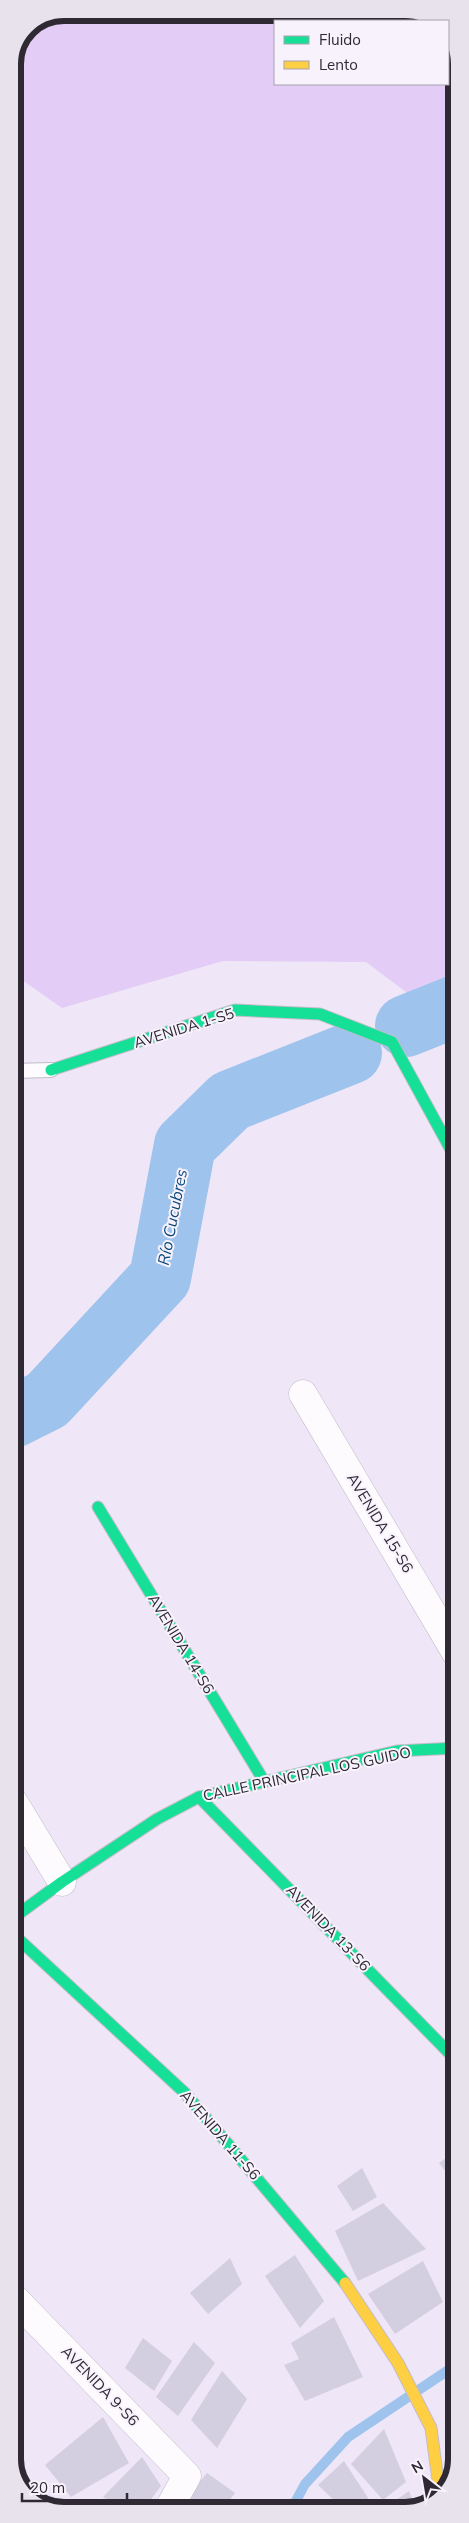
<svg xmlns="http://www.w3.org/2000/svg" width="469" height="2523" font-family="Mulish,sans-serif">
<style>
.green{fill:#e3cdf7}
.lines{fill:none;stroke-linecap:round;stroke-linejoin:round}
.stream{stroke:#9ec3ed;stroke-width:10}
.river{stroke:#9ec3ed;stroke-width:62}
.building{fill:#d3cfe1}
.lane-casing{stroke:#c2bcc8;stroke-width:16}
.street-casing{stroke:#c2bcc8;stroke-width:29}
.fast-casing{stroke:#c2bcc8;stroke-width:13}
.slow-casing{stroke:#c2bcc8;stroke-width:13}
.path{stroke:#e3e1e5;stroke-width:3;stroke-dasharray:4 4;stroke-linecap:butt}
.lane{stroke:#fdfbfe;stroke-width:14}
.street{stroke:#fdfbfe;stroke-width:28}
.fast{stroke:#16e098;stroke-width:11}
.slow{stroke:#ffcf43;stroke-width:11}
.labels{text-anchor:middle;stroke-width:4;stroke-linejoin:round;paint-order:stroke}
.street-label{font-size:15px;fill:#2e2933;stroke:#f8f2fd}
.water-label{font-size:16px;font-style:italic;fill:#09497b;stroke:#f8f2fd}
.rim{fill:none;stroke:#2e2933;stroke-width:6}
</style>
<rect width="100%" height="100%" fill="#efe7f7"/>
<!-- green -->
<polygon class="green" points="64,13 412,13 429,21 275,21 275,84 448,84 448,40 456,57 456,984 422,1004 366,962 223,961 62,1008 22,980 13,938 13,64 28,27"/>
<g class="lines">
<!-- stream -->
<polyline class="stream" points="291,2510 305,2484 348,2437 456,2365"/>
<!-- river -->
<g class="river">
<polyline points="406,1026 456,1006"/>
<polyline points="13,1417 47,1400 160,1278 185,1145 230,1101 351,1053"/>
</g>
</g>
<!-- building -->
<g class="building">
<polygon points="456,2151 456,2185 439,2163"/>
<polygon points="362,2168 377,2197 353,2211 337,2186"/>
<polygon points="383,2203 426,2249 358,2281 335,2231"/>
<polygon points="295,2255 324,2301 300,2328 265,2276"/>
<polygon points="230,2258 242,2284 208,2314 190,2293"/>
<polygon points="423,2261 443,2302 395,2334 368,2294"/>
<polygon points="334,2317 363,2377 305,2401 284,2365 299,2359 291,2343"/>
<polygon points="143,2338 172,2361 154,2391 125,2368"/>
<polygon points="194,2342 215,2363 178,2416 156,2397"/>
<polygon points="222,2371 247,2399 217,2448 191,2420"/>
<polygon points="456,2398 456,2436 448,2433"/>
<polygon points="103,2417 129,2463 71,2497 45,2465"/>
<polygon points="384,2429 406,2482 383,2500 351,2464"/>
<polygon points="142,2457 161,2486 143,2510 125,2510 103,2497"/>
<polygon points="344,2461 372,2504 361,2510 344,2510 318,2485"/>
<polygon points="207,2473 235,2493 222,2510 193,2510 183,2502"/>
<polygon points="409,2491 416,2508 412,2510 386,2510 384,2508"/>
<polygon points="328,2499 336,2510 316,2510"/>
</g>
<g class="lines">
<defs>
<polyline id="lane" points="13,1071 51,1070"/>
<g id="street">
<polyline points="303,1394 456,1653"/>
<polyline points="13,1801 62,1882"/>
<polyline points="13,2297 187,2476 168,2510"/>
</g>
<g id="fast">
<polyline points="51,1070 235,1010 320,1014 392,1042 456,1159"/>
<polyline points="98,1507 264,1781"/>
<polyline points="199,1797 456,2060"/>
<polyline points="13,1918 62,1882 157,1819 199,1797 397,1751 456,1748"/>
<polyline points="13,1934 185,2093 345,2283"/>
</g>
<polyline id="slow" points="345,2283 398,2363 431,2428 440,2495"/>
</defs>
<!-- lane casing -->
<use href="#lane" class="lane-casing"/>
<!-- street casing -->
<use href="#street" class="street-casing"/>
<!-- fast casing -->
<use href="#fast" class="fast-casing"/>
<!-- slow casing -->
<use href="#slow" class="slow-casing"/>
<!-- path -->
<g class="path">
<polyline points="416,15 420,21"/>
<polyline points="448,67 456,77"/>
</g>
<!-- lane -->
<use href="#lane" class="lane"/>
<!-- street -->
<use href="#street" class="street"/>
<!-- fast -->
<use href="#fast" class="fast"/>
<!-- slow -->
<use href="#slow" class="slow"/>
</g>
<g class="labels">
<!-- street labels -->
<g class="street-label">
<text transform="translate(184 1028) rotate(-17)" y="5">AVENIDA 1-S5</text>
<text transform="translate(380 1523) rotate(59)" y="5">AVENIDA 15-S6</text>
<text transform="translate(181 1644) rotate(59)" y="5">AVENIDA 14-S6</text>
<text transform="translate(307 1774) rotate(-12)" y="5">CALLE PRINCIPAL LOS GUIDO</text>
<text transform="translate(328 1928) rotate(46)" y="5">AVENIDA 13-S6</text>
<text transform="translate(220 2135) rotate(49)" y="5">AVENIDA 11-S6</text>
<text transform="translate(100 2386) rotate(46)" y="5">AVENIDA 9-S6</text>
</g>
<!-- water labels -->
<g class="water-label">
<text transform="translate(172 1217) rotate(-79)" y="6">Río Cucubres</text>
</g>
</g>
<!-- crop -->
<path d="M0 0H469V2523H0ZM64 21H405A43 43 0 0 1 448 64V2459A43 43 0 0 1 405 2502H64A43 43 0 0 1 21 2459V64A43 43 0 0 1 64 21Z" fill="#e8e2ed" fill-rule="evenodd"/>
<path class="rim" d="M64 21H405A43 43 0 0 1 448 64V2459A43 43 0 0 1 405 2502H64A43 43 0 0 1 21 2459V64A43 43 0 0 1 64 21Z"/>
<!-- legend -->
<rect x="274" y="20" width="175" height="65" fill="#f8f2fd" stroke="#a7a2ac"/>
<rect x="284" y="36" width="25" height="8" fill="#16e098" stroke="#a7a2ac"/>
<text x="319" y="45" font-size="15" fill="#2e2933">Fluido</text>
<rect x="284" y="61" width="25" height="8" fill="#ffcf43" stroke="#a7a2ac"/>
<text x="319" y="70" font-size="15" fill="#2e2933">Lento</text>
<!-- north arrow -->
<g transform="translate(424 2478) rotate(329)" stroke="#f8f2fd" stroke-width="4" paint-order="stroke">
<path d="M0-4L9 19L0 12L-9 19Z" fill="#2e2933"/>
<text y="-8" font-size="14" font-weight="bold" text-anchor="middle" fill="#2e2933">N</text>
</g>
<!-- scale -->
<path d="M22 2493v8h105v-8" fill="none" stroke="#2e2933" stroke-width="2.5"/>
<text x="30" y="2493" font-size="15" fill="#2e2933" stroke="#f8f2fd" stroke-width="4" paint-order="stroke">20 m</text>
</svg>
